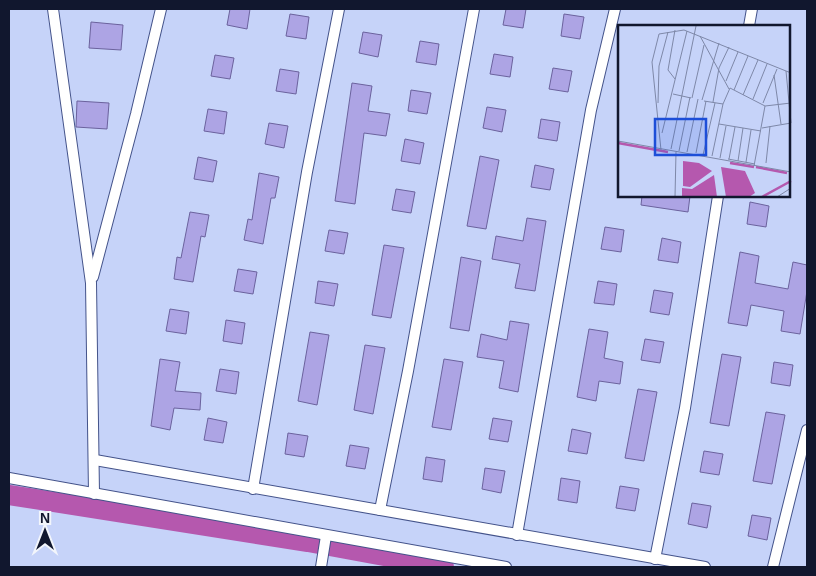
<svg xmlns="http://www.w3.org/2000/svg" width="816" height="576" font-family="Arial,sans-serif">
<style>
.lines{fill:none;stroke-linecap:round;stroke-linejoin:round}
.canal{stroke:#b558ae;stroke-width:20}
.building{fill:#ada4e4;stroke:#6b629d}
.lane-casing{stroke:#44538a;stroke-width:12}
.lane{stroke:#fff;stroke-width:10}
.inset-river{fill:none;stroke:#b558ae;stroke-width:2.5}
.inset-road{fill:none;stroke:#7e88a8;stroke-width:1}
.view{fill:#1d4ed8;fill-opacity:0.15;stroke:#1d4ed8;stroke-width:2.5}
.inset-edge{fill:none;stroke:#11172e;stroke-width:2.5}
</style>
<rect width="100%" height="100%" fill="#c6d3f9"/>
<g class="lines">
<!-- canal -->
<polyline class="canal" points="9,495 308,542 444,567"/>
</g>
<!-- building -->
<g class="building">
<polygon points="230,9 250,9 247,29 227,25"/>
<polygon points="506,9 526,9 523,28 503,25"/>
<polygon points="290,14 309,17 306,39 286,36"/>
<polygon points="564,14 584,17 580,39 561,36"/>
<polygon points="91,22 123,25 121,50 89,48"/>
<polygon points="363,32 382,35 378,57 359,53"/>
<polygon points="420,41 439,44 436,65 416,62"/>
<polygon points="494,54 513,57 510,77 490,74"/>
<polygon points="215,55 234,58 230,79 211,76"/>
<polygon points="553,68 572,71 568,92 549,89"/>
<polygon points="280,69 299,72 296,94 276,91"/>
<polygon points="352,83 372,86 368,111 390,114 386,136 364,133 355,204 335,201"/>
<polygon points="411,90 431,93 427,114 408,111"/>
<polygon points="77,101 109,103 107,129 76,127"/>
<polygon points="487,107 506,110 502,132 483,128"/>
<polygon points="208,109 227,112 224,134 204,131"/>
<polygon points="541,119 560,122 557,141 538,138"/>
<polygon points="269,123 288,126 284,148 265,144"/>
<polygon points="405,139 424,143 420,164 401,161"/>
<polygon points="480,156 499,160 486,229 467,226"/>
<polygon points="198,157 217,161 213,182 194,179"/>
<polygon points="535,165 554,169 550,190 531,187"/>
<polygon points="259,173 279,177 275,198 271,198 263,244 244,240 248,219 252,220"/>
<polygon points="396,189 415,192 411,213 392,210"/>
<polygon points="642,196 690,196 688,212 641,205"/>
<polygon points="750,202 769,206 766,227 747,224"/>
<polygon points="190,212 209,215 205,237 201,236 193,282 174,279 177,257 181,258"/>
<polygon points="527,218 546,221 535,291 515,288 520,264 492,259 496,236 523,241"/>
<polygon points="605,227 624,230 621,252 601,249"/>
<polygon points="329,230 348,233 344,254 325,251"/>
<polygon points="662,238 681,242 678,263 658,260"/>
<polygon points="384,245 404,248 391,318 372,315"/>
<polygon points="740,252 759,256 755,283 788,289 793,262 807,265 807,291 800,334 781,331 784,311 751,305 747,326 728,323"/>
<polygon points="461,257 481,261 469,331 450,328"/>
<polygon points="238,269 257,272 253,294 234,291"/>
<polygon points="318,281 338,284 334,306 315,303"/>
<polygon points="598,281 617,284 614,305 594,303"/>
<polygon points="654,290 673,293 669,315 650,312"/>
<polygon points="170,309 189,312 186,334 166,331"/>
<polygon points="226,320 245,323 242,344 223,341"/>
<polygon points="510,321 529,324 518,392 499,388 504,361 477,357 481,334 507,340"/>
<polygon points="589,329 608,332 604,358 623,362 620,384 599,381 596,401 577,397"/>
<polygon points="310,332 329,335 317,405 298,401"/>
<polygon points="645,339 664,342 660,363 641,360"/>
<polygon points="365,345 385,348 373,414 354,410"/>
<polygon points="722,354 741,357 729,426 710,423"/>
<polygon points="160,359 180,362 175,391 201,393 200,410 174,408 170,430 151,426"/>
<polygon points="444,359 463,362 451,430 432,427"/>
<polygon points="774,362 793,365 790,386 771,383"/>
<polygon points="220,369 239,372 236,394 216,391"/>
<polygon points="638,389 657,392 644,461 625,458"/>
<polygon points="766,412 785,415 772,484 753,481"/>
<polygon points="208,418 227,422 223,443 204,440"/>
<polygon points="493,418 512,421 508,442 489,439"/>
<polygon points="572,429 591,433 587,454 568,451"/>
<polygon points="288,433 308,436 304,457 285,454"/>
<polygon points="350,445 369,448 365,469 346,466"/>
<polygon points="704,451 723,454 719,475 700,472"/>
<polygon points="426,457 445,460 442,482 423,479"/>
<polygon points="485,468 505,471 501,493 482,489"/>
<polygon points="561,478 580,481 577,503 558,500"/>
<polygon points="620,486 639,489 635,511 616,508"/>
<polygon points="692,503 711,506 707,528 688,524"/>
<polygon points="752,515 771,518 767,540 748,536"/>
</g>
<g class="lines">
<defs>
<g id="lane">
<polyline points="53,9 91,283 94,494"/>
<polyline points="749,26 752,9"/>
<polyline points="93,277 136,114 161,9"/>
<polyline points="95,460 705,567"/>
<polyline points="9,478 506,567"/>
<polyline points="253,489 307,172 339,9"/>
<polyline points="380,510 408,371 474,9"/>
<polyline points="517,535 591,110 615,9"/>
<polyline points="655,559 685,408 718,196"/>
<polyline points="321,567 326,536"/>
<polyline points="773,567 807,430"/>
</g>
</defs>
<!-- lane casing -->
<use href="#lane" class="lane-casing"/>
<!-- lane -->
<use href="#lane" class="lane"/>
</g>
<!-- overview -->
<g transform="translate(618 25)">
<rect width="172" height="172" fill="#c6d3f9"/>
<path d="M65 136 81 138 94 146 72 162 65 161ZM103 142 127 146 137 168 131 172H108ZM96 150 99 172H64V163L74 164Z" fill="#b558ae"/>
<path class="inset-river" d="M0 118 50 127M112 138 136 142M138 142 169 148M144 172 173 156"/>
<path class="inset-road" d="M82 11 111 64M156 50 163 99M57 54 50 45 57 5M108 56 120 27M116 65 130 31M55 69 73 73M125 70 140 35M74 73 86 20M135 74 149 39M84 75 101 18M86 76 105 79M95 77 101 43 111 22M40 78 41 41 50 7M145 78 159 44M147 81 173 78M101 99 143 106M144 103 173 98 168 46M44 108 69 6M0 116 173 147M53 124 78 1M43 125 34 37 41 9 66 5 173 48M61 126 72 72M69 127 80 74M78 128 88 76M85 130 97 78M94 131 105 79 112 63 147 81 136 141M102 133 108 101M110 134 137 139M111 134 117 102M120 136 125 103M128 137 133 105M148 138 152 101M57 172 58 127M159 172 173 163"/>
<path class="view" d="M37 94H88V130H37Z"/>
<rect width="172" height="172" class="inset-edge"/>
</g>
<!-- border -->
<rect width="816" height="576" fill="none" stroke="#11172e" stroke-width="20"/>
<!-- north arrow -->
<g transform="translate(45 531)" stroke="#f2f5fb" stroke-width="4" paint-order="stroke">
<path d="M0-4L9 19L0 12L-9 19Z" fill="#11172e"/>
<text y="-8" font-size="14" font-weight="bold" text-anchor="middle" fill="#11172e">N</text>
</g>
</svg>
